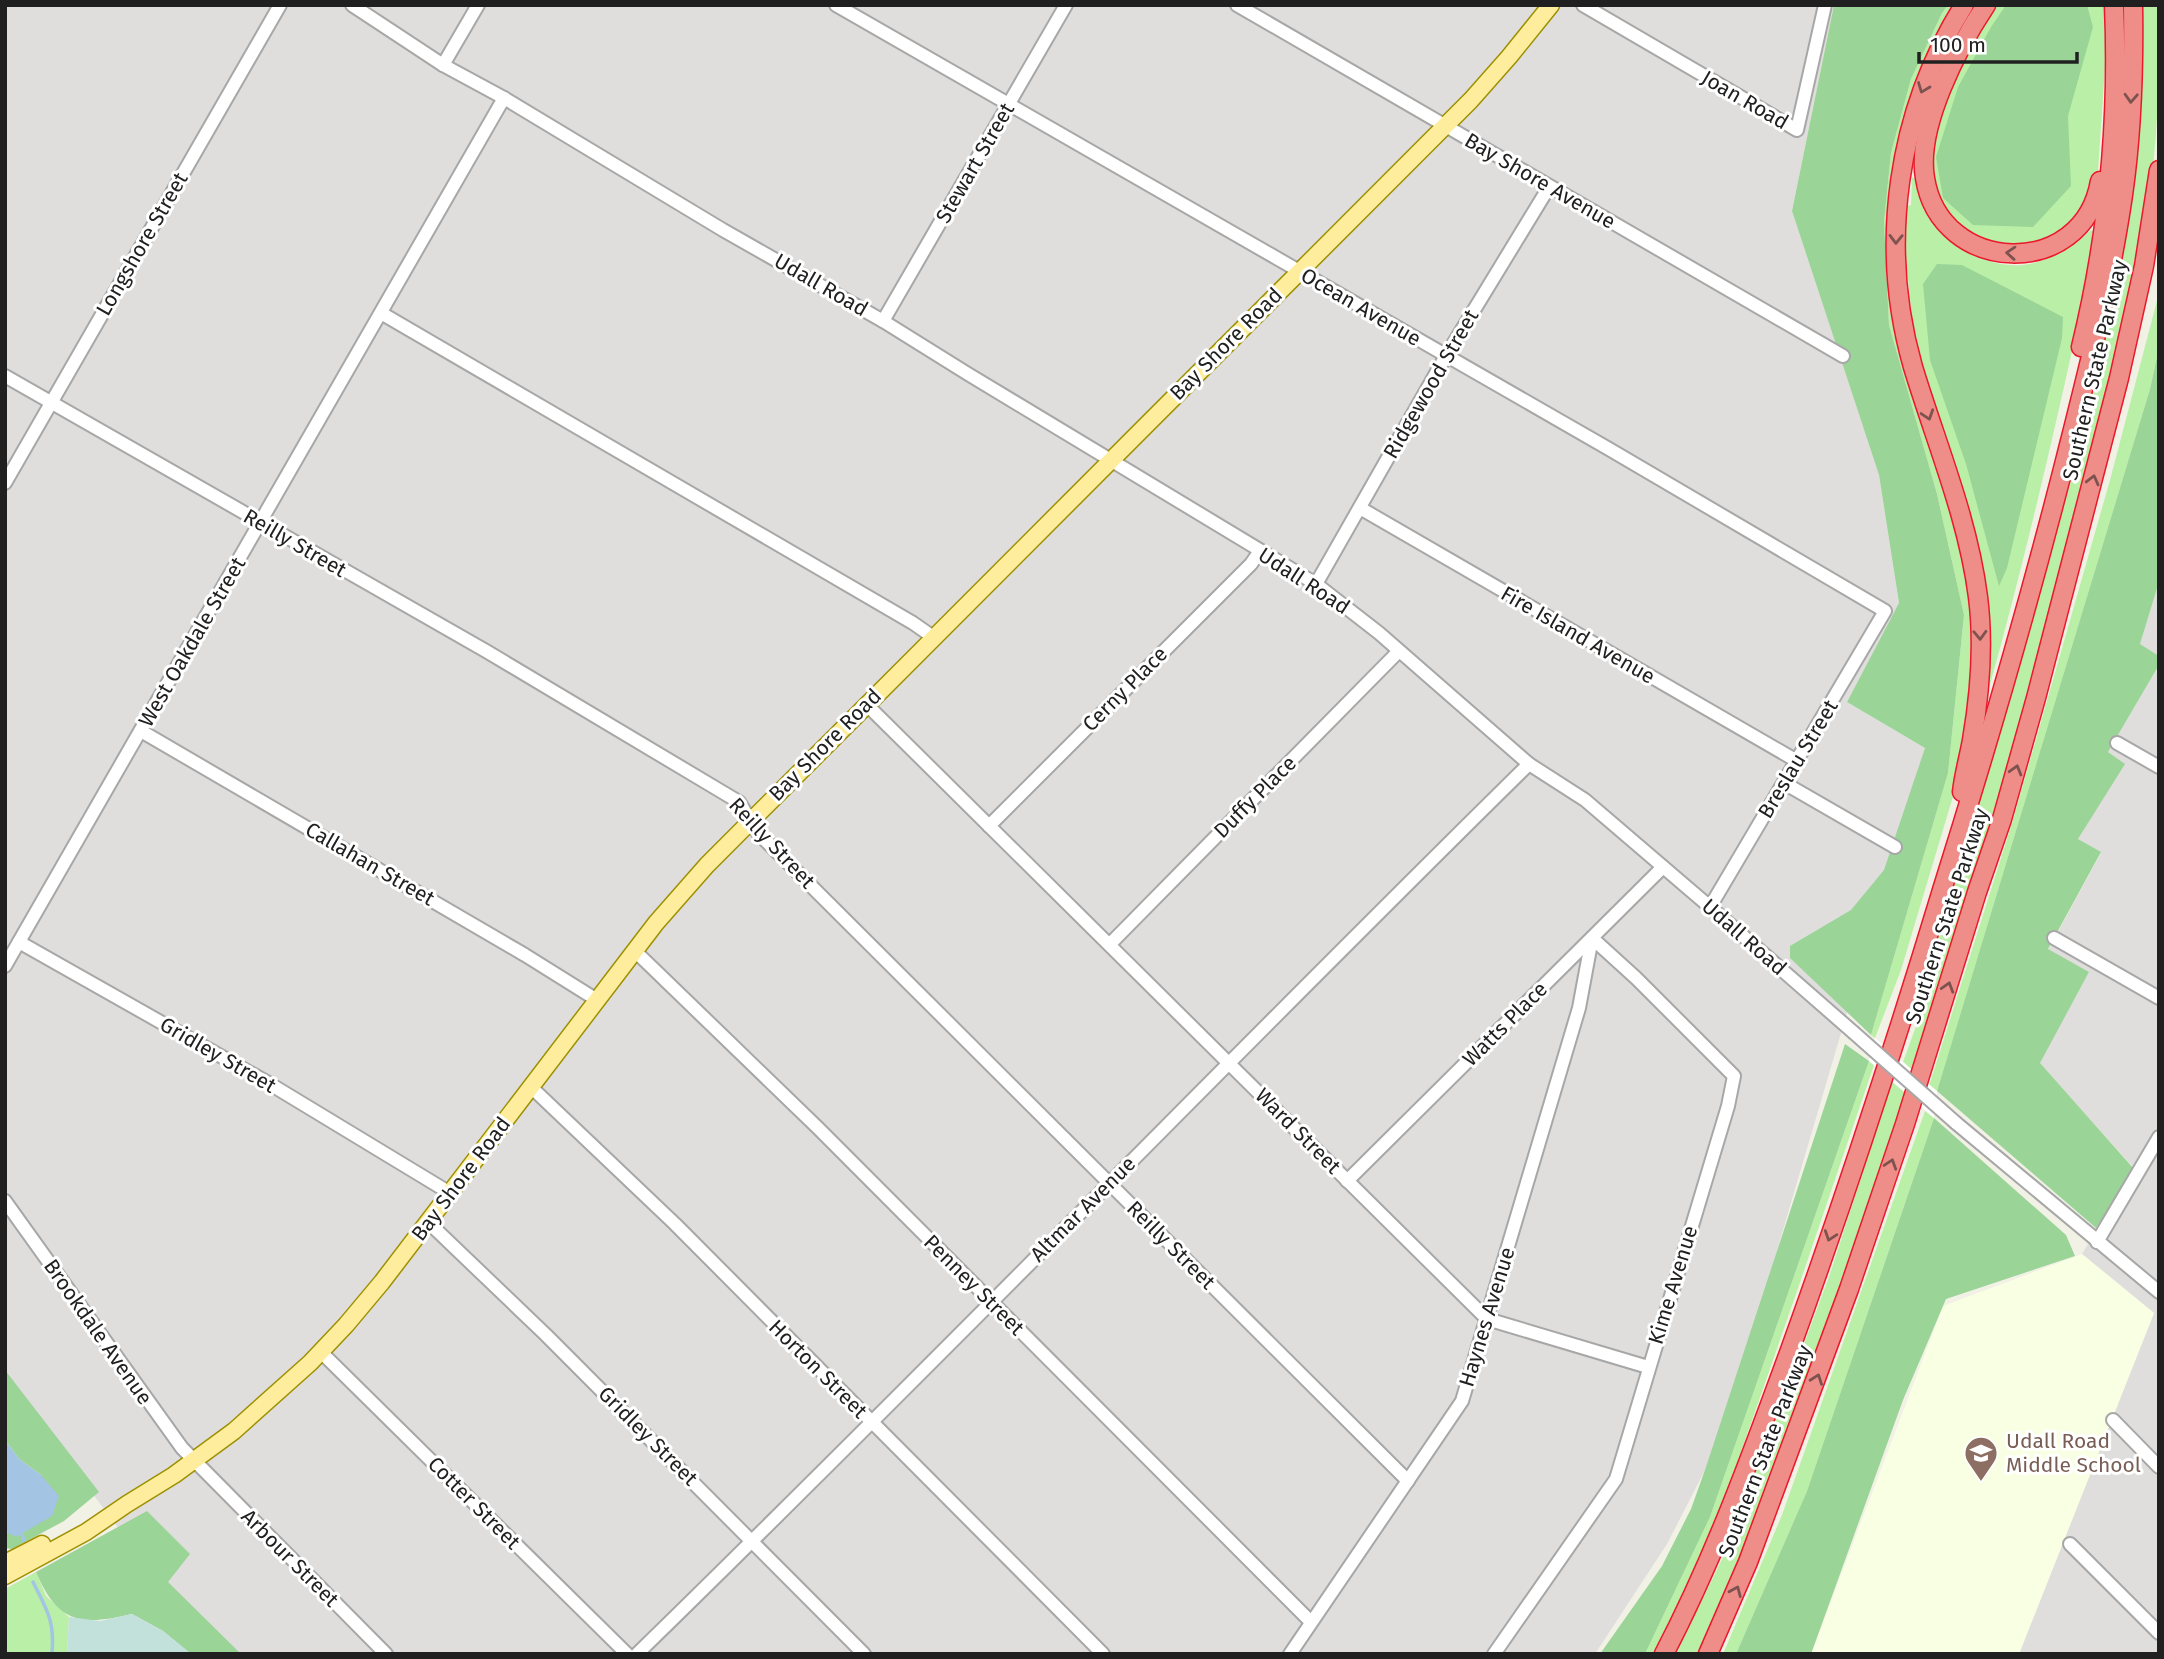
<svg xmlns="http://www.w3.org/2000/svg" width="2164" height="1659" viewBox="0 0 2164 1659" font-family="'Fira Sans',sans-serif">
<rect width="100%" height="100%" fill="#f2f1e6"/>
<g fill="#dfdedd">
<polygon points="5,5 1834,5 1792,211 1879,475 1899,604 1847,702 1925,748 1722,1437 1667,1544 1595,1654 224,1654 182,1613 5,1377"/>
<polygon points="2159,582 2159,656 2140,644"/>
<polygon points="2159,665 2159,1654 2019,1654 2154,1313 2082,1254 2134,1168 2039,1063 2089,972 2048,950 2101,853 2078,839 2124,764 2108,752"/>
</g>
<polygon fill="#f8ffe2" points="2082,1254 2154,1313 2019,1654 1811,1654 1943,1306"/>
<g fill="#baefa8">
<polygon points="1948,5 1959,5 1917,94 1894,294 1975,588 1979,682 1963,763 1901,970 1875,1038 1871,1035 1948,773 1964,615 1937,494 1889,325 1884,222 1891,153 1911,79 1942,13"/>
<polygon points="1996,5 2106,5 2107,37 2097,186 2087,209 2057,240 2018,252 1980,243 1948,217 1931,179 1933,134 1961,60"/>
<path d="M2140,5H2159C2159,64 2159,124 2151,182C2135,295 2104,405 2075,516C2027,703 1972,888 1915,1073L1903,1062L1923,1007L1919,1003L2025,645L2108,328L2131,206L2140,93Z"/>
<path d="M1912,177L1917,180C1923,194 1927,212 1935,225C1940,232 1950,237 1956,242C2003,280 2049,268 2091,230L2096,233L2095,246C2063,394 2030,542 1989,688V625L1984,575L1914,337L1906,260L1905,207L1911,205Z"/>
<polygon points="2159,293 2159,348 2150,389 1937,1091 1929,1086 2013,820 2110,480"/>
<polygon points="1869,1061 1874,1065 1796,1294 1713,1532 1679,1607 1655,1654 1645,1654 1710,1517"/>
<polygon points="1892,1082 1907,1094 1781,1454 1741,1561 1698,1654 1676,1654 1724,1555 1764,1451 1829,1277"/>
<polygon points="1925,1111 1934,1118 1807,1491 1736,1654 1723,1654 1782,1515"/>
<polygon points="36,1572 46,1596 69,1617 67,1654 5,1654 5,1589"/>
</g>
<g fill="#9ad497">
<polygon points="1834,5 1948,5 1942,13 1911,79 1891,153 1884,222 1889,325 1937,494 1964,615 1948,773 1871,1035 1790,958 1790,946 1851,910 1884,870 1925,748 1847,702 1899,603 1879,475 1792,211"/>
<polygon points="2006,5 2087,5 2093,27 2068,116 2071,186 2033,227 1973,225 1943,198 1936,157 1958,87 1991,27"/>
<polygon points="1937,264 1962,265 2063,317 2062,338 2007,568 1999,586 1966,464 1930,360 1923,284"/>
<polygon points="2159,348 2159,582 2140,644 2159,656 2159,665 2108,752 2125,764 2078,839 2101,852 2048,949 2089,972 2040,1063 2134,1169 2096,1228 1937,1091 2150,389"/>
<polygon points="1845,1044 1869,1061 1710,1517 1645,1654 1600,1654 1662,1566 1691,1509 1706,1467"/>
<polygon points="1934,1118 2066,1235 2075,1256 1946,1299 1903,1400 1811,1654 1736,1654 1807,1491"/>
<polygon points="5,1370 99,1492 64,1521 12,1549 5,1548 5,1526 8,1533 41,1475 19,1459 5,1440"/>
<path d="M147,1511L190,1554L168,1582L241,1654H191L163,1631L132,1614C81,1626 58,1624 36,1572Z"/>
</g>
<polygon fill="#c2e1da" points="132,1614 163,1631 191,1654 67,1654 69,1617 100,1621"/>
<polygon fill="#a3c4e3" points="5,1440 19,1459 41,1475 59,1496 52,1516 16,1537 8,1533 5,1526"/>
<polygon fill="#fff" points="1875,1038 1937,1091 1934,1118 1869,1061"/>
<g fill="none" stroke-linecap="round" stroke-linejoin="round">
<g stroke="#a3c4e3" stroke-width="3.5">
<polyline points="21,1531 24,1541"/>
<path d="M33,1582C47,1610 55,1621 52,1654"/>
</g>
<defs>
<g id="minor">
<polyline points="352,5 443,65 504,98 723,230 883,321 968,374 1316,584 1379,633 1529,764 1585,800 1710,907 1853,1032"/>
<polyline points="836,5 1609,449 1885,611 1710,907"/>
<polyline points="1237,5 1843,356"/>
<polyline points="1583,5 1797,130 1825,5"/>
<polyline points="443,65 478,5"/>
<polyline points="381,313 913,623 933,637"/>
<polyline points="883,321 1066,5"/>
<polyline points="5,376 486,651 739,802 758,833 1408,1481"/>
<polyline points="5,483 280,5"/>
<polyline points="1360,508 1797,761"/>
<polyline points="1316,584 1446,356 1549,187"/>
<polyline points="866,704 1487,1319 1648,1367"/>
<polyline points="141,731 525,955 597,1000"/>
<polyline points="2117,743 2159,767"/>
<polyline points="1784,783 1895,847"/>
<polyline points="989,826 1251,564 1260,551"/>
<polyline points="2054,938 2159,998"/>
<polyline points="19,942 270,1084 450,1193"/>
<polyline points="1110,944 1399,651"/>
<polyline points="635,951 818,1128 1311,1622"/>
<polyline points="5,966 504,98"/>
<polyline points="531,1087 675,1224 1103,1654"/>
<polyline points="1956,1123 2159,1292"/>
<polyline points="1347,1181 1663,867"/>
<polyline points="5,1201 182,1448 386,1654"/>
<polyline points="428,1222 546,1335 864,1654"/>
<polyline points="2097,1242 2159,1137"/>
<polyline points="321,1352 627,1654"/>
<polyline points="2113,1420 2159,1467"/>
<polyline points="2070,1544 2159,1633"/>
<path d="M637,1654C938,1361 1230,1058 1529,764"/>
<polyline points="1290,1654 1462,1401 1579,1008 1592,938"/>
<polyline points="1494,1654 1616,1479 1728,1106 1734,1076 1636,978 1592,938"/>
</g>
<g id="major">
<polyline points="5,1563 42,1544"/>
<polyline points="5,1576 86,1532 127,1504 174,1475 234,1431 310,1363 346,1325 382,1282 656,923 707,865 1471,100 1509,57 1551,5"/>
</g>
<g id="highway">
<path d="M1986,5C1958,47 1916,127 1925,178C1940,275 2083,281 2100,181"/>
<path d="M2081,347C2108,236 2119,120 2114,5"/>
<path d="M1962,792C1964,774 1969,757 1972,740C1980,693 1984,644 1978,597C1968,518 1936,443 1913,367C1878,245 1897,112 1964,5"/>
<path d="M1664,1654C1715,1556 1752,1454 1790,1350C1845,1198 1895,1045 1942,890C1987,747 2029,603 2066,457C2088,370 2110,284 2123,195C2132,133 2134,68 2133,5"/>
<polyline points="1708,1654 1748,1562 1849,1289 1905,1124 1977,892 2002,819 2036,698 2119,378 2144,266 2159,170"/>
</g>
</defs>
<use href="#minor" stroke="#a7a7a7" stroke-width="16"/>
<use href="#major" stroke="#9d9000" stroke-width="19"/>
<use href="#highway" stroke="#eb182c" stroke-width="21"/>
<use href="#minor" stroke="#fff" stroke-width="12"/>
<use href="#major" stroke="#ffed9e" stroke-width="16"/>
<use href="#highway" stroke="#ef8e88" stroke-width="18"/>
<defs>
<polyline id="minor-bridge" points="1853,1032 1956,1123"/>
</defs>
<use href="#minor-bridge" stroke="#a7a7a7" stroke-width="16" stroke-linecap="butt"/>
<use href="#minor-bridge" stroke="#fff" stroke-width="12"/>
</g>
<defs><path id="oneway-chevron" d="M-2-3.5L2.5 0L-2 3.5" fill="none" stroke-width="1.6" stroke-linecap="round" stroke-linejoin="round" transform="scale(1.75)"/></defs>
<g stroke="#7d524f">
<use href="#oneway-chevron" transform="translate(1923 88) rotate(111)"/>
<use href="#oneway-chevron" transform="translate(2131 98) rotate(93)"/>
<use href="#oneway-chevron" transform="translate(1896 239) rotate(91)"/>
<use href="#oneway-chevron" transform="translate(2011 253) rotate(-176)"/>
<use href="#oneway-chevron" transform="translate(1928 415) rotate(72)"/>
<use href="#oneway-chevron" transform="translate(2093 480) rotate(-76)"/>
<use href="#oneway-chevron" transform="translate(1980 635) rotate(88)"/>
<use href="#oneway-chevron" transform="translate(2016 770) rotate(-74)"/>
<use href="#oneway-chevron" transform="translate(1948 987) rotate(-73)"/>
<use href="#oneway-chevron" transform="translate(1891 1164) rotate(-72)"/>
<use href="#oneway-chevron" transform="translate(1830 1236) rotate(109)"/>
<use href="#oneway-chevron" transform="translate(1817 1379) rotate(-70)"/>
<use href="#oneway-chevron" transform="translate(1736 1591) rotate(-67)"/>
</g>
<defs>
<symbol id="school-pin" viewBox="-11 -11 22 30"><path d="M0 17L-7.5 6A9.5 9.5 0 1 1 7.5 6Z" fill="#8d6e63" stroke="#fff"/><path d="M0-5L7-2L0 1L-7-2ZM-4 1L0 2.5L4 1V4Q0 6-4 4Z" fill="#fff"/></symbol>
</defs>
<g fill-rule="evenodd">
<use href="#school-pin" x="1962" y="1434" width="38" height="52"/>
</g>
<g text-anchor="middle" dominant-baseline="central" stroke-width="6" stroke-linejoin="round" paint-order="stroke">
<g font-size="21" fill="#202020" stroke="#fff">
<text transform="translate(1745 100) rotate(30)">Joan Road</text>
<text transform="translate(975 163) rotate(-60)">Stewart Street</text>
<text transform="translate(1540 181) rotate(30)">Bay Shore Avenue</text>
<text transform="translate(142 244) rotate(-60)">Longshore Street</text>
<text transform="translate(821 285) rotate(30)">Udall Road</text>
<text transform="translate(1361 307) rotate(30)">Ocean Avenue</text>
<text transform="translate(1226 344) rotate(-45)">Bay Shore Road</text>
<text transform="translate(2095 370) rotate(-77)">Southern State Parkway</text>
<text transform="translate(1431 384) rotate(-60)">Ridgewood Street</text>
<text transform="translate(295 543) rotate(30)">Reilly Street</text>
<text transform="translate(1304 581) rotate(33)">Udall Road</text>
<text transform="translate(1578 635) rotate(30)">Fire Island Avenue</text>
<text transform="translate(192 642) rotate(-60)">West Oakdale Street</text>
<text transform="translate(1125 689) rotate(-45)">Cerny Place</text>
<text transform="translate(825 745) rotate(-45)">Bay Shore Road</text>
<text transform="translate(1798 759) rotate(-59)">Breslau Street</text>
<text transform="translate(1255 797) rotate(-45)">Duffy Place</text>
<text transform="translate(772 843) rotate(47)">Reilly Street</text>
<text transform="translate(370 864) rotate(30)">Callahan Street</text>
<text transform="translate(1947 916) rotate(-72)">Southern State Parkway</text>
<text transform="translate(1744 937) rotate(41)">Udall Road</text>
<text transform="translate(1505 1024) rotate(-45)">Watts Place</text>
<text transform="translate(218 1055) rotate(30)">Gridley Street</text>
<text transform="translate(1298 1131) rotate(45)">Ward Street</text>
<text transform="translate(461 1179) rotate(-53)">Bay Shore Road</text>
<text transform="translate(1083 1209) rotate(-45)">Altmar Avenue</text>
<text transform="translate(1171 1245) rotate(45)">Reilly Street</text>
<text transform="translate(974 1285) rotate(45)">Penney Street</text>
<text transform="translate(1673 1285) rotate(-73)">Kime Avenue</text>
<text transform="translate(1487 1317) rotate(-73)">Haynes Avenue</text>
<text transform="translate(98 1332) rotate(55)">Brookdale Avenue</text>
<text transform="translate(818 1369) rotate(45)">Horton Street</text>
<text transform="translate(648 1436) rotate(45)">Gridley Street</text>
<text transform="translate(1765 1451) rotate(-69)">Southern State Parkway</text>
<text transform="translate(474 1503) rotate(45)">Cotter Street</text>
<text transform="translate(290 1558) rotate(45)">Arbour Street</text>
</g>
<g font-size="21" fill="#785e54" stroke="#fff" text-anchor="start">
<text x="2006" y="1441">Udall Road<tspan x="2006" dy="24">Middle School</tspan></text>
</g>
</g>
<rect width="2164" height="1659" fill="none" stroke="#202020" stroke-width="14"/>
<path d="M1919 52v10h158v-10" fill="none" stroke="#202020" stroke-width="3.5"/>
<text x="1930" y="52" font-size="21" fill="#202020" stroke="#ffffff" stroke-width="5" paint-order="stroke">100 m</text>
</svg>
